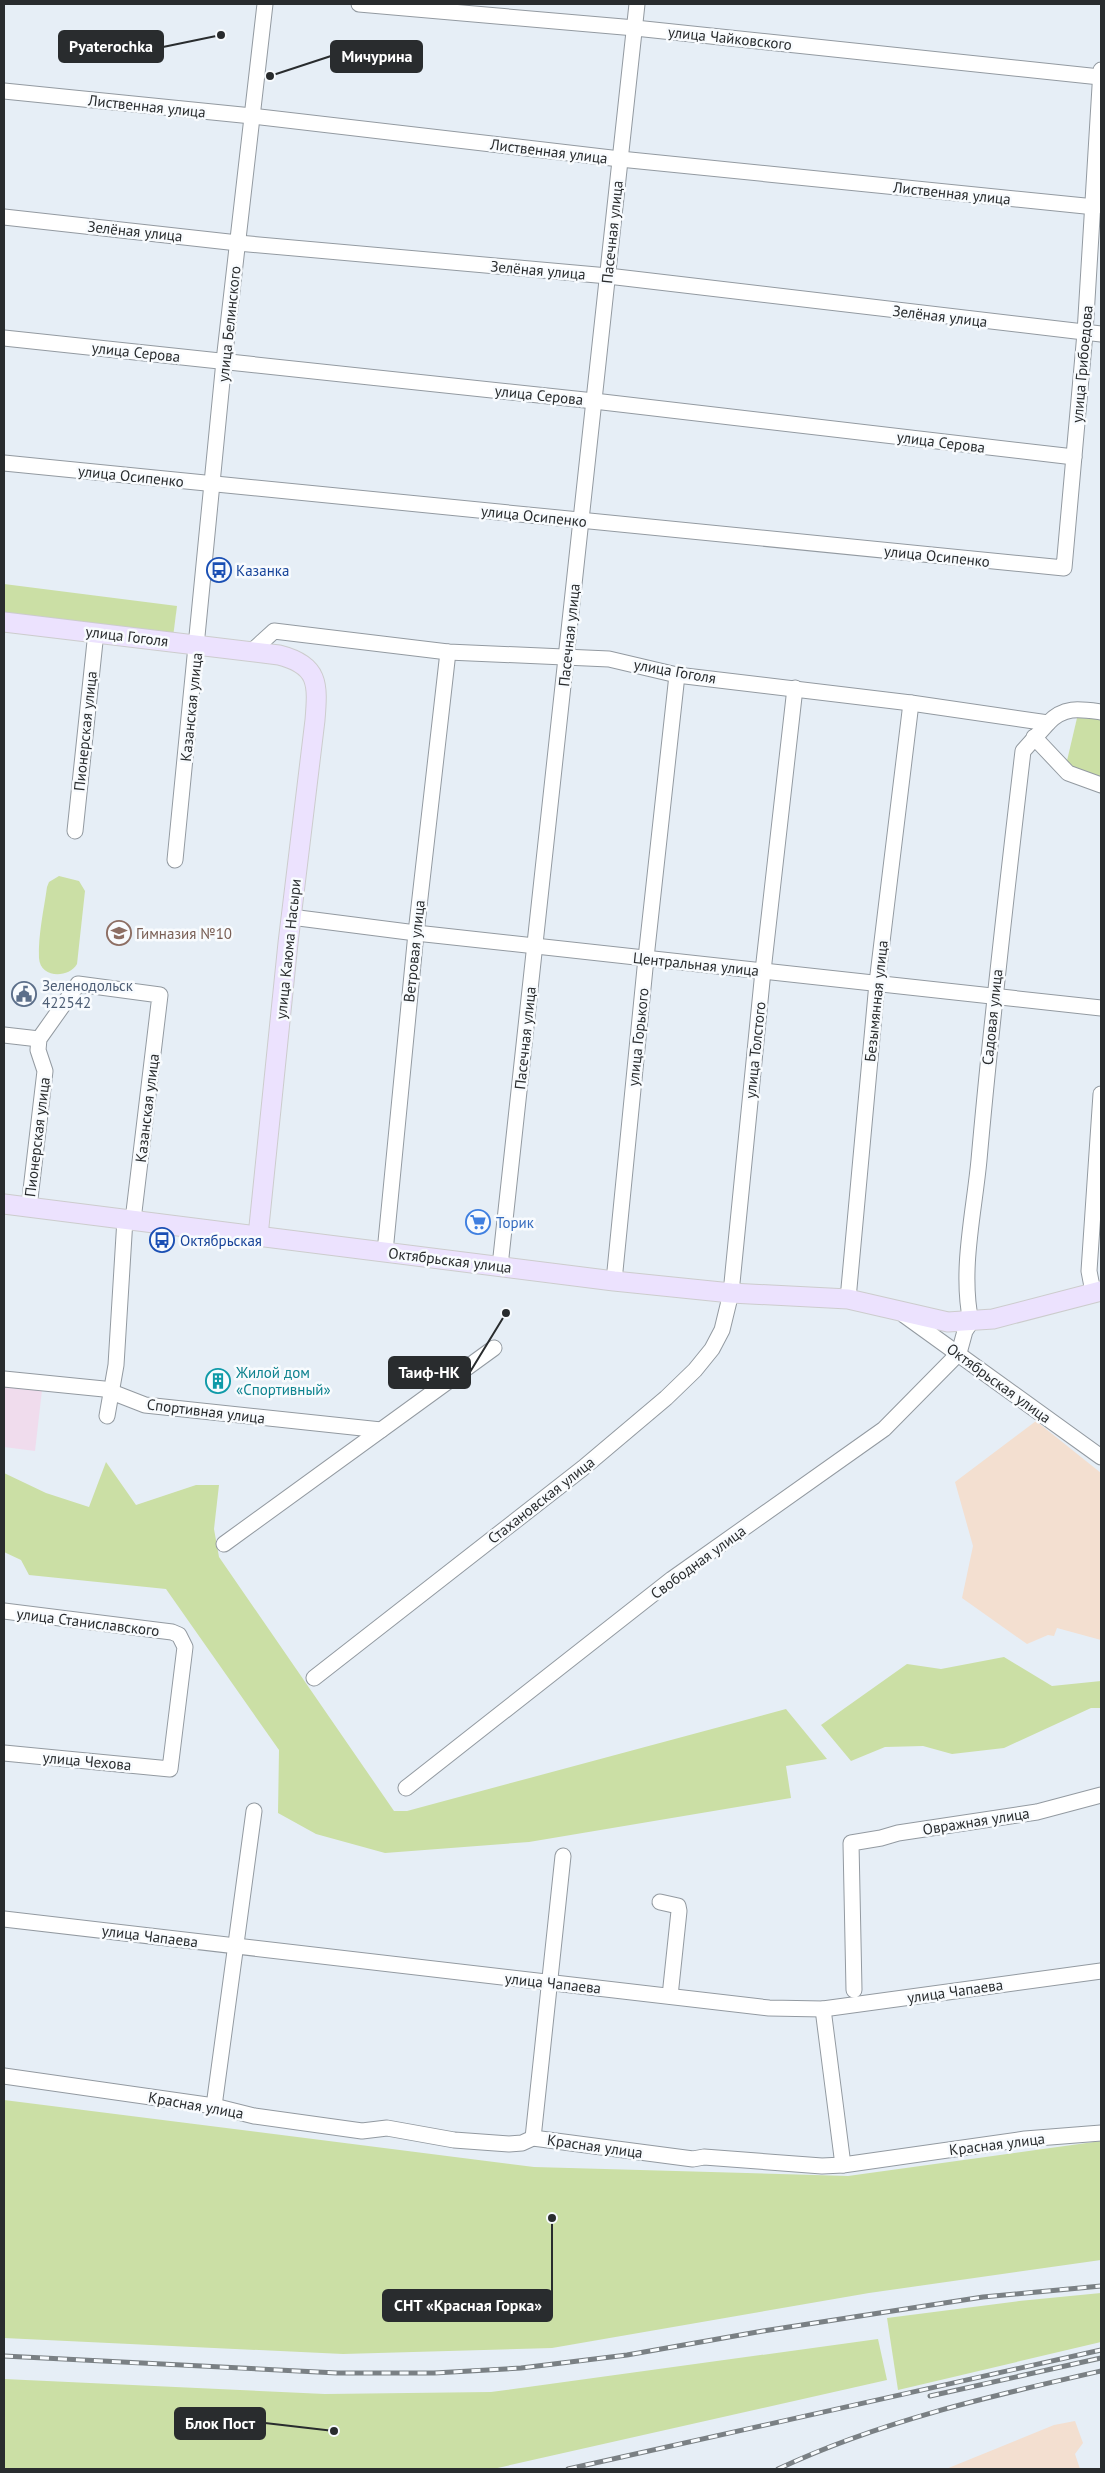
<svg xmlns="http://www.w3.org/2000/svg" width="1105" height="2473" viewBox="0 0 1105 2473" font-family="'PT Sans',sans-serif">
<rect width="100%" height="100%" fill="#e6eef6"/>
<polygon fill="#f0dced" points="4,1386 42,1390 35,1451 4,1447"/>
<g fill="#f3dfd0">
<polygon points="1036,1421 1101,1473 1101,1640 1057,1628 1054,1636 1048,1635 1027,1644 962,1598 973,1546 955,1482"/>
<polygon points="1075,2421 1083,2443 1075,2454 1080,2469 946,2469 1054,2425"/>
</g>
<g fill="#cbdfa5">
<polygon points="4,584 177,606 173,637 4,616"/>
<polygon points="1077,718 1101,719 1101,780 1066,765"/>
<path d="M59,876L79,881L85,891L77,964C68,979 40,978 39,958C38,935 44,909 47,887L49,882Z"/>
<polygon points="106,1462 136,1505 196,1485 219,1485 214,1529 219,1557 394,1811 407,1811 786,1709 827,1759 786,1766 791,1798 529,1842 385,1853 316,1834 278,1813 279,1750 166,1589 29,1575 21,1560 4,1552 4,1473 46,1493 89,1507"/>
<polygon points="1004,1657 1052,1686 1101,1681 1101,1708 1091,1708 1004,1748 952,1754 923,1746 885,1747 851,1761 821,1725 907,1664 941,1669"/>
<polygon points="4,2100 534,2167 848,2176 1101,2141 1101,2260 869,2293 552,2348 343,2354 4,2338"/>
<polygon points="1101,2293 1101,2342 898,2390 887,2318 1019,2301"/>
<polygon points="878,2339 887,2380 493,2469 4,2468 4,2379 325,2394 491,2392"/>
</g>
<g fill="none" stroke-linecap="round" stroke-linejoin="round">
<defs>
<g id="minor">
<polyline points="359,4 635,28 1100,77"/>
<polyline points="4,91 252,116 620,159 1095,207"/>
<polyline points="4,217 238,243 608,276 1101,334"/>
<polyline points="4,338 594,401 1074,457"/>
<polyline points="4,463 1064,568 1085,333 1101,70"/>
<path d="M251,652L274,631L448,652L609,659L677,675L911,703L1048,723C1064,706 1080,709 1101,712"/>
<polyline points="1034,737 1068,773 1101,785"/>
<polyline points="75,831 96,632"/>
<polyline points="175,860 224,361 265,4"/>
<polyline points="291,917 416,933 1101,1008"/>
<polyline points="4,1035 39,1039"/>
<polyline points="29,1207 45,1071 38,1050 39,1039 78,984 160,995 133,1220"/>
<polyline points="385,1252 416,933 448,652"/>
<polyline points="500,1266 637,4"/>
<polyline points="614,1281 646,958 677,675"/>
<polyline points="1093,1292 1089,1271 1101,1094"/>
<polyline points="848,1299 877,983 911,703"/>
<polyline points="904,1315 1101,1457"/>
<polyline points="4,1379 104,1389 145,1405 381,1430"/>
<polyline points="107,1416 116,1365 125,1219"/>
<polyline points="224,1544 494,1348"/>
<polyline points="4,1611 172,1632 179,1635 185,1647 170,1769 4,1753"/>
<polyline points="314,1678 583,1468 666,1398 695,1370 712,1349 722,1330 731,1293 763,971 795,688"/>
<path d="M406,1788L672,1579L884,1429L959,1353L965,1331L971,1322C960,1270 974,1213 979,1160C991,1024 1007,887 1023,751L1048,723"/>
<polyline points="660,1902 678,1906 679,1911 670,1996"/>
<polyline points="4,1919 769,2008 823,2009 1101,1971"/>
<polyline points="854,1990 851,1843 881,1838 898,1833 1037,1812 1101,1795"/>
<polyline points="823,2009 843,2165"/>
<polyline points="4,2076 214,2106 254,2116 362,2131 387,2128 454,2140 509,2144 522,2143 533,2138 693,2159 704,2157 822,2166 843,2165 1025,2139 1101,2133"/>
<polyline points="214,2106 254,1811"/>
<polyline points="533,2138 563,1856"/>
</g>
<g id="major">
<path d="M4,622L279,655C319,665 318,684 315,720L288,943L258,1236"/>
<polyline points="4,1204 614,1281 731,1293 848,1299 948,1322 993,1319 1101,1291"/>
</g>
</defs>
<use href="#minor" stroke="#939aa1" stroke-width="17"/>
<use href="#major" stroke="#cccccd" stroke-width="21"/>
<use href="#minor" stroke="#fff" stroke-width="15"/>
<use href="#major" stroke="#ece2fe" stroke-width="19"/>
<defs>
<g id="rail">
<polyline points="4,2356 337,2373 434,2373 521,2368 627,2355 763,2331 983,2297 1101,2286"/>
<polyline points="930,2396 1101,2358"/>
<polyline points="568,2469 1101,2350"/>
<path d="M778,2469C880,2421 991,2396 1101,2371"/>
</g>
</defs>
<use href="#rail" stroke="#7a8084" stroke-width="5"/>
<use href="#rail" stroke="#f8fbfe" stroke-width="3" stroke-dasharray="9" stroke-linecap="butt"/>
</g>
<defs>
<symbol id="bus-ring" viewBox="-11 -11 22 22"><circle r="9.5" fill="#f8fbfe" stroke="#1a4fb4" stroke-width="1.5"/><path d="M-5-6H5V4H4V6H2V4H-2V6H-4V4H-5ZM-3.5-4V0h7V-4ZM-3.5 1.2v1.5H-2V1.2ZM2 1.2v1.5H3.5V1.2Z" fill="#1a4fb4"/></symbol>
<symbol id="school-ring" viewBox="-11 -11 22 22"><circle r="9.5" fill="#f8fbfe" stroke="#8d6e63" stroke-width="1.5"/><path d="M0-5L7-2L0 1L-7-2ZM-4 1L0 2.5L4 1V4Q0 6-4 4Z" fill="#8d6e63"/></symbol>
<symbol id="civic-ring" viewBox="-11 -11 22 22"><circle r="9.5" fill="#f8fbfe" stroke="#5c6f8a" stroke-width="1.5"/><path d="M-.6-6.5H3V-4.5H.6V-3L4-1V1h2V6H-6V1h2V-1L-.6-3ZM-1.2 2.5V6h2.4V2.5Z" fill="#5c6f8a"/></symbol>
<symbol id="supermarket-ring" viewBox="-11 -11 22 22"><circle r="9.5" fill="#f8fbfe" stroke="#3f7fe0" stroke-width="1.5"/><path d="M-6-5.5h2.5l.6 2H6L4.5 2H-2.5L-4.4-4H-6ZM-1.5 3.2a1.3 1.3 0 1 0 .1 0ZM3 3.2a1.3 1.3 0 1 0 .1 0Z" fill="#3f7fe0"/></symbol>
<symbol id="building-ring" viewBox="-11 -11 22 22"><circle r="9.5" fill="#f8fbfe" stroke="#0f9aa8" stroke-width="1.5"/><path d="M-4-6H4V6H1V3H-1V6H-4ZM-2.5-4.3h1.7v1.8h-1.7ZM.8-4.3h1.7v1.8H.8ZM-2.5-1h1.7V.8h-1.7ZM.8-1h1.7V.8H.8Z" fill="#0f9aa8"/></symbol>
</defs>
<g fill-rule="evenodd">
<use href="#bus-ring" x="205" y="556" width="28" height="28"/>
<use href="#school-ring" x="105" y="919" width="28" height="28"/>
<use href="#civic-ring" x="10" y="980" width="28" height="28"/>
<use href="#supermarket-ring" x="464" y="1208" width="28" height="28"/>
<use href="#bus-ring" x="148" y="1226" width="28" height="28"/>
<use href="#building-ring" x="204" y="1367" width="28" height="28"/>
</g>
<g text-anchor="middle" dominant-baseline="central" stroke-width="5" stroke-linejoin="round" paint-order="stroke">
<g font-size="15" fill="#292c2e" stroke="#f8fbfe">
<text transform="translate(730 38) rotate(6)">улица Чайковского</text>
<text transform="translate(147 106) rotate(6)">Лиственная улица</text>
<text transform="translate(549 151) rotate(7)">Лиственная улица</text>
<text transform="translate(952 193) rotate(6)">Лиственная улица</text>
<text transform="translate(135 231) rotate(6)">Зелёная улица</text>
<text transform="translate(612 232) rotate(-84)">Пасечная улица</text>
<text transform="translate(538 270) rotate(5)">Зелёная улица</text>
<text transform="translate(940 316) rotate(7)">Зелёная улица</text>
<text transform="translate(229 324) rotate(-84)">улица Белинского</text>
<text transform="translate(136 352) rotate(6)">улица Серова</text>
<text transform="translate(1082 364) rotate(-85)">улица Грибоедова</text>
<text transform="translate(539 395) rotate(6)">улица Серова</text>
<text transform="translate(941 442) rotate(7)">улица Серова</text>
<text transform="translate(131 476) rotate(6)">улица Осипенко</text>
<text transform="translate(534 516) rotate(6)">улица Осипенко</text>
<text transform="translate(937 556) rotate(6)">улица Осипенко</text>
<text transform="translate(569 635) rotate(-84)">Пасечная улица</text>
<text transform="translate(127 636) rotate(7)">улица Гоголя</text>
<text transform="translate(675 671) rotate(10)">улица Гоголя</text>
<text transform="translate(191 707) rotate(-84)">Казанская улица</text>
<text transform="translate(85 731) rotate(-84)">Пионерская улица</text>
<text transform="translate(288 949) rotate(-84)">улица Каюма Насыри</text>
<text transform="translate(414 951) rotate(-84)">Ветровая улица</text>
<text transform="translate(696 964) rotate(6)">Центральная улица</text>
<text transform="translate(876 1001) rotate(-84)">Безымянная улица</text>
<text transform="translate(992 1017) rotate(-84)">Садовая улица</text>
<text transform="translate(638 1037) rotate(-84)">улица Горького</text>
<text transform="translate(525 1038) rotate(-84)">Пасечная улица</text>
<text transform="translate(755 1050) rotate(-84)">улица Толстого</text>
<text transform="translate(147 1108) rotate(-83)">Казанская улица</text>
<text transform="translate(37 1137) rotate(-83)">Пионерская улица</text>
<text transform="translate(450 1260) rotate(7)">Октябрьская улица</text>
<text transform="translate(999 1383) rotate(36)">Октябрьская улица</text>
<text transform="translate(206 1411) rotate(7)">Спортивная улица</text>
<text transform="translate(541 1500) rotate(-38)">Стахановская улица</text>
<text transform="translate(698 1562) rotate(-36)">Свободная улица</text>
<text transform="translate(88 1622) rotate(7)">улица Станиславского</text>
<text transform="translate(87 1761) rotate(5)">улица Чехова</text>
<text transform="translate(976 1821) rotate(-9)">Овражная улица</text>
<text transform="translate(150 1936) rotate(7)">улица Чапаева</text>
<text transform="translate(553 1983) rotate(6)">улица Чапаева</text>
<text transform="translate(955 1991) rotate(-8)">улица Чапаева</text>
<text transform="translate(196 2105) rotate(10)">Красная улица</text>
<text transform="translate(997 2144) rotate(-7)">Красная улица</text>
<text transform="translate(595 2146) rotate(8)">Красная улица</text>
</g>
<g font-size="15" fill="#164399" stroke="#f8fbfe" text-anchor="start">
<text x="236" y="570">Казанка</text>
<text x="180" y="1240">Октябрьская</text>
</g>
<g font-size="15" fill="#785e54" stroke="#f8fbfe" text-anchor="start">
<text x="136" y="933">Гимназия №10</text>
</g>
<g font-size="15" fill="#4e5e75" stroke="#f8fbfe" text-anchor="start">
<text x="42" y="985">Зеленодольск<tspan x="42" dy="17">422542</tspan></text>
</g>
<g font-size="15" fill="#366cbe" stroke="#f8fbfe" text-anchor="start">
<text x="496" y="1222">Торик</text>
</g>
<g font-size="15" fill="#0d838f" stroke="#f8fbfe" text-anchor="start">
<text x="236" y="1372">Жилой дом<tspan x="236" dy="17">«Спортивный»</tspan></text>
</g>
</g>
<path fill="none" stroke="#292c2e" stroke-width="2" d="M221 35L163 47M270 76L331 56M506 1313L470 1372M552 2218L552 2306M334 2431L265 2423"/>
<g fill="#292c2e" stroke="#f8fbfe" stroke-width="2">
<circle cx="221" cy="35" r="5"/>
<circle cx="270" cy="76" r="5"/>
<circle cx="506" cy="1313" r="5"/>
<circle cx="552" cy="2218" r="5"/>
<circle cx="334" cy="2431" r="5"/>
</g>
<g fill="#292c2e" stroke="#292c2e" stroke-width="2">
<rect x="59" y="31" width="104" height="31" rx="5"/>
<rect x="331" y="41" width="91" height="31" rx="5"/>
<rect x="389" y="1357" width="81" height="31" rx="5"/>
<rect x="383" y="2290" width="169" height="31" rx="5"/>
<rect x="175" y="2408" width="90" height="31" rx="5"/>
</g>
<g font-size="16" text-anchor="middle" font-weight="bold" fill="#fff">
<text x="111" y="52">Pyaterochka</text>
<text x="377" y="62">Мичурина</text>
<text x="429" y="1378">Таиф-НК</text>
<text x="468" y="2311">СНТ «Красная Горка»</text>
<text x="220" y="2429">Блок Пост</text>
</g>
<rect width="1105" height="2473" fill="none" stroke="#292c2e" stroke-width="10"/>
</svg>
